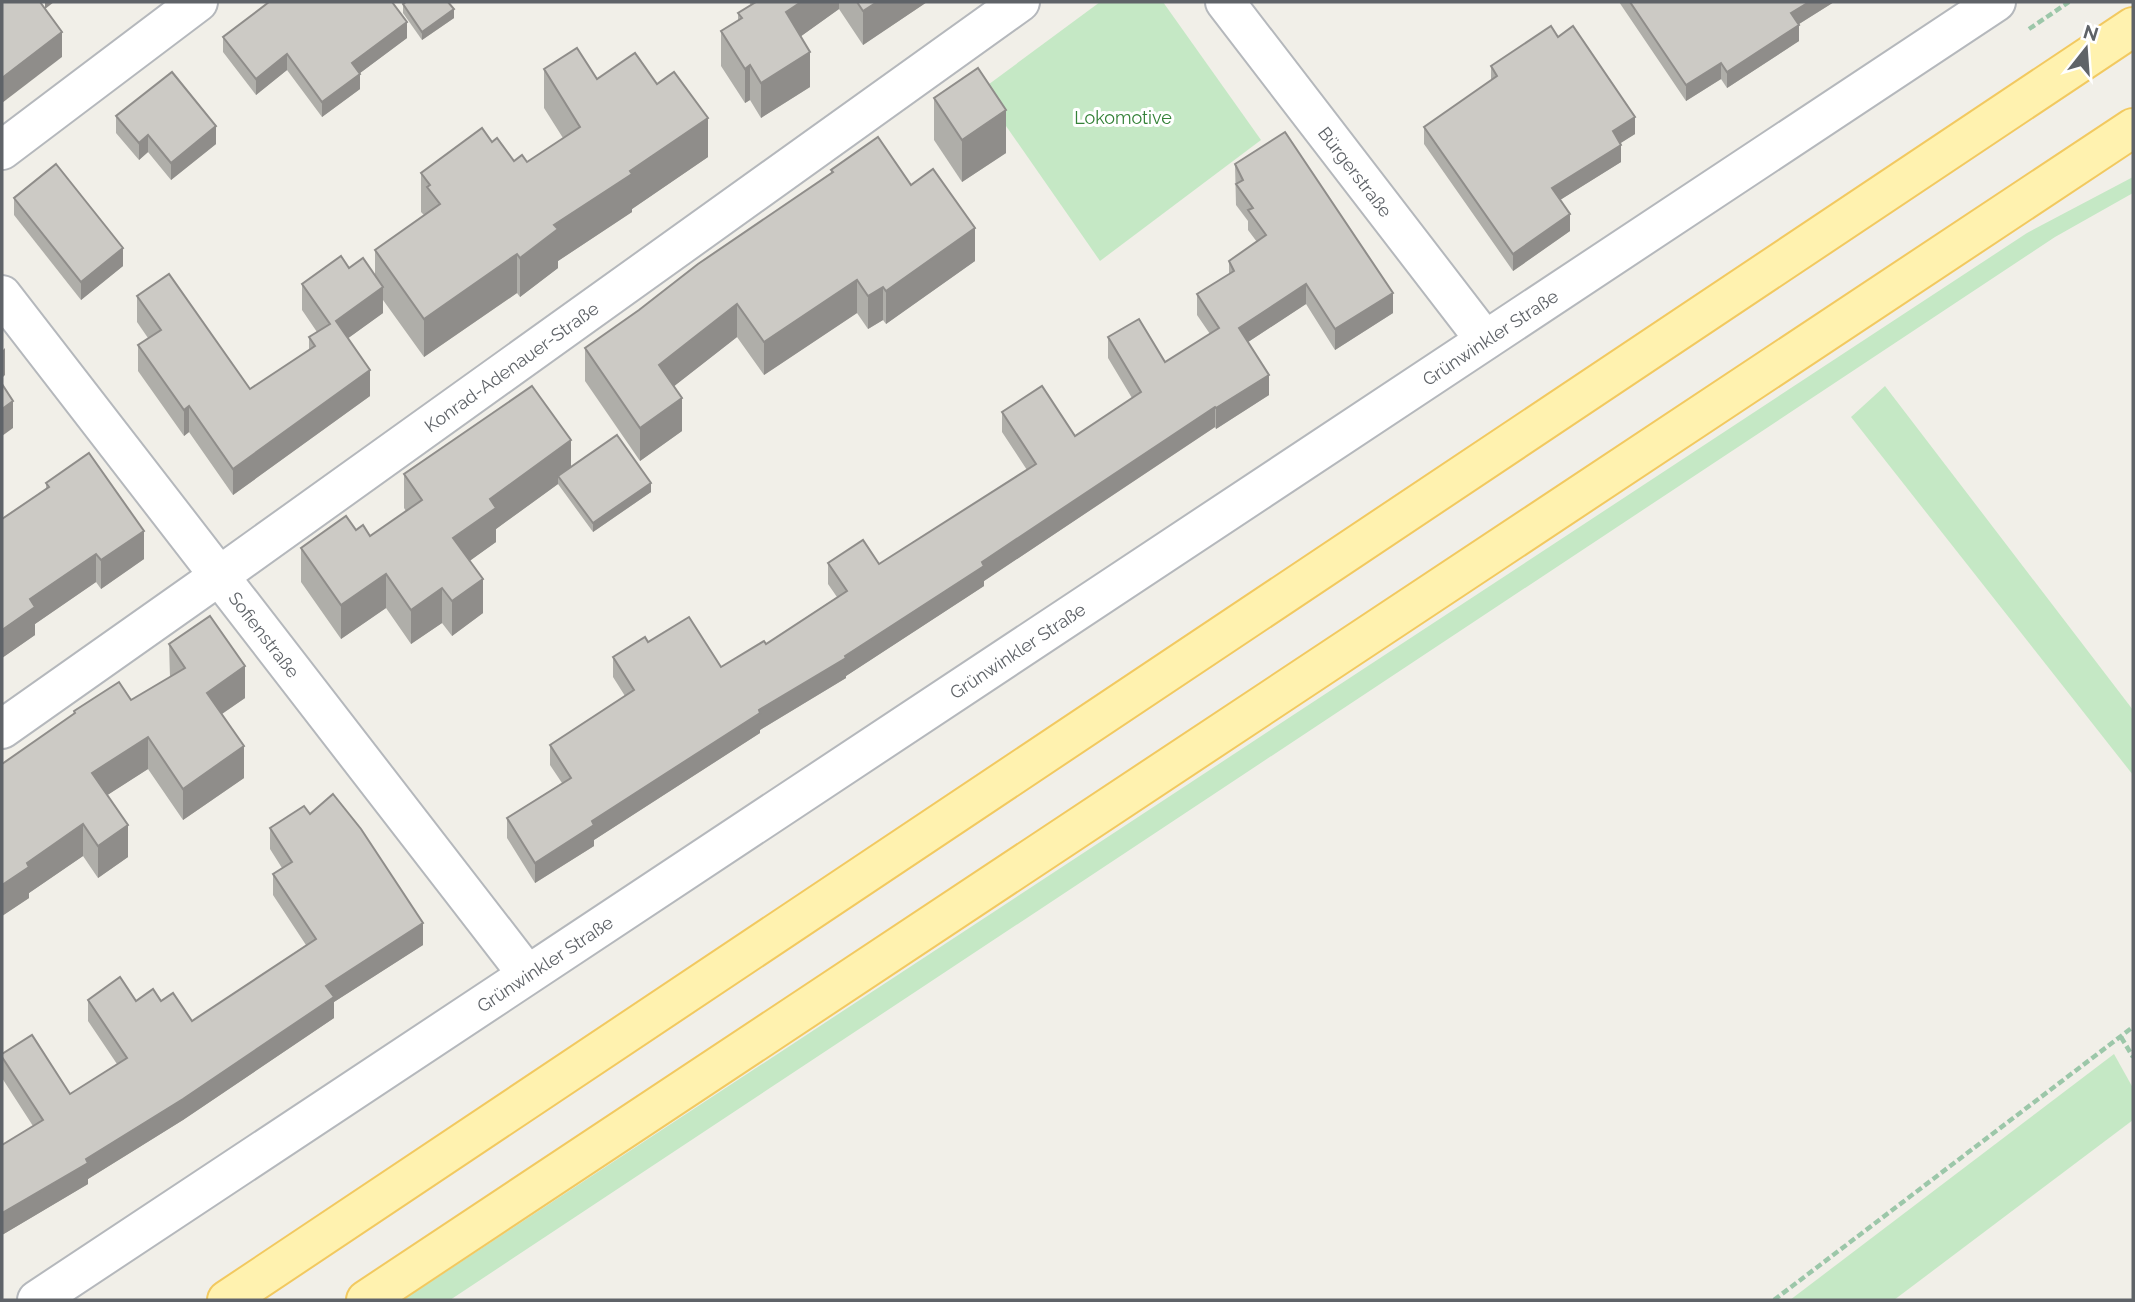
<svg xmlns="http://www.w3.org/2000/svg" width="2135" height="1302" viewBox="0 0 2135 1302" font-family="Raleway,sans-serif">
<rect width="100%" height="100%" fill="#f1efe8"/>
<g fill="#c5e8c5">
<polygon points="1100,2 1163,2 1261,140 1100,261 981,90"/>
<polygon points="2133,177 2133,193 2055,237 450,1300 403,1300 2027,233"/>
<polygon points="1885,386 2133,710 2133,775 1851,417"/>
<polygon points="2114,1054 2133,1088 2133,1120 1894,1300 1790,1300"/>
</g>
<g fill="none" stroke-linecap="round" stroke-linejoin="round">
<defs>
<g id="minor">
<path id="s1" d="M1225,2L1485,340"/>
<polyline points="2,150 198,2"/>
<path id="s2" d="M2,295L527,974"/>
<path id="s3" d="M2,729L219,576L1020,2"/>
<path id="s4" d="M37,1300L1996,2"/>
</g>
<g id="primary">
<polyline points="227,1300 2133,27"/>
<polyline points="366,1300 2133,128"/>
</g>
</defs>
<use href="#minor" stroke="#b5b8bc" stroke-width="42"/>
<use href="#primary" stroke="#f2c960" stroke-width="42"/>
<g stroke="#9cc7a9" stroke-width="4.5" stroke-dasharray="7 3.5" stroke-linecap="butt">
<polyline points="2029,29 2069,2"/>
<polyline points="2121,1037 2133,1057"/>
<polyline points="1774,1300 2133,1027"/>
</g>
<use href="#minor" stroke="#fff" stroke-width="38"/>
<use href="#primary" stroke="#fff2af" stroke-width="38"/>
</g>
<g fill="#afaea9">
<polygon points="749,2 927,2 863,45 839,9 801,36 810,87 761,118 750,100 745,103 721,66 721,31 738,21 738,13 751,5"/>
<polygon points="1619,2 1834,2 1799,24 1799,41 1727,88 1721,79 1686,101"/>
<polygon points="403,4 454,18 422,40 403,13"/>
<polygon points="223,37 407,38 360,73 360,89 322,117 287,70 256,95 223,52"/>
<polygon points="1558,37 1635,134 1620,143 1621,162 1560,200 1570,231 1513,271 1424,144 1424,127 1491,80 1491,66"/>
<polygon points="544,69 597,79 708,157 632,209 632,212 558,261 558,268 520,297 517,293 424,357 383,300 383,313 348,338 370,396 233,495 189,432 184,436 138,371 138,345 148,338 137,322 137,296 250,389 309,350 309,337 317,332 302,310 302,284 349,268 375,275 375,250 424,215 421,212 421,173 492,142 514,161 527,162 563,138 544,108"/>
<polygon points="934,98 1006,153 962,182 934,140"/>
<polygon points="116,116 216,144 171,180 148,152 139,160 116,133"/>
<polygon points="1235,164 1393,313 1335,350 1306,304 1248,342 1269,395 1216,429 1215,427 984,581 984,586 846,676 846,678 760,730 760,733 594,840 594,846 535,883 507,838 507,818 562,783 550,765 550,745 625,696 613,677 613,657 648,642 721,667 766,644 837,597 828,584 828,563 879,564 1027,470 1002,432 1002,412 1075,436 1132,398 1108,358 1108,337 1165,362 1210,334 1197,315 1197,294 1229,274 1229,261 1257,242 1248,230 1248,221 1236,205"/>
<polygon points="831,170 911,185 975,261 886,324 883,320 868,329 857,313 764,375 737,337 674,386 682,431 640,461 585,381 585,348 831,173"/>
<polygon points="14,198 123,266 81,300 14,215"/>
<polygon points="571,467 651,492 593,532 558,484 496,529 496,542 469,561 483,613 452,636 442,623 411,644 386,608 341,639 301,582 301,548 356,530 370,536 406,511 404,508 404,474"/>
<polygon points="46,483 144,559 101,589 96,582 35,624 35,635 2,658 2,519 46,489"/>
<polygon points="169,644 245,698 222,714 244,778 183,820 148,769 107,795 128,857 98,878 83,856 29,893 29,898 2,916 2,764 74,714 74,711 131,700 170,677"/>
<polygon points="310,814 423,945 334,1002 334,1018 183,1120 88,1179 88,1184 2,1235 2,1145 33,1126 2,1078 2,1054 70,1094 117,1064 88,1021 88,1000 161,1001 192,1021 306,945 273,895 273,874 282,868 270,849 270,828"/>
</g>
<g fill="#8f8d8a">
<polygon points="45,2 54,2 45,9"/>
<polygon points="801,2 839,2 839,9 786,47 786,12"/>
<polygon points="877,2 927,2 863,45 863,11"/>
<polygon points="1809,2 1834,2 1791,29 1791,13"/>
<polygon points="454,9 454,18 422,40 422,32"/>
<polygon points="407,22 407,38 352,79 352,63"/>
<polygon points="1799,25 1799,41 1727,88 1727,72"/>
<polygon points="62,32 62,57 2,103 2,78"/>
<polygon points="810,52 810,87 761,118 761,83"/>
<polygon points="287,54 287,70 256,95 256,79"/>
<polygon points="1721,63 1721,79 1686,101 1686,85"/>
<polygon points="750,65 750,100 745,103 745,69"/>
<polygon points="360,74 360,89 322,117 322,102"/>
<polygon points="1006,110 1006,153 962,182 962,140"/>
<polygon points="1635,117 1635,134 1613,148 1613,131"/>
<polygon points="708,118 708,157 632,209 632,212 558,261 558,268 520,297 520,258 554,225 630,171"/>
<polygon points="216,126 216,144 171,180 171,163"/>
<polygon points="148,135 148,152 139,160 139,143"/>
<polygon points="1621,145 1621,162 1552,205 1552,188"/>
<polygon points="1570,214 1570,231 1513,271 1513,254"/>
<polygon points="975,228 975,261 886,324 886,291"/>
<polygon points="123,248 123,266 81,300 81,282"/>
<polygon points="517,254 517,293 424,357 424,319"/>
<polygon points="857,280 857,313 764,375 764,342"/>
<polygon points="1306,284 1306,304 1239,348 1239,328"/>
<polygon points="383,287 383,313 336,347 336,321"/>
<polygon points="883,287 883,320 868,329 868,296"/>
<polygon points="1393,293 1393,313 1335,350 1335,329"/>
<polygon points="737,304 737,337 659,398 659,365"/>
<polygon points="5,348 5,375 2,378 2,351"/>
<polygon points="370,370 370,396 233,495 233,469"/>
<polygon points="1269,375 1269,395 1216,429 1216,408"/>
<polygon points="682,398 682,431 640,461 640,428"/>
<polygon points="13,401 13,428 2,436 2,409"/>
<polygon points="189,406 189,432 184,436 184,410"/>
<polygon points="1215,407 1215,427 984,581 984,586 846,676 846,678 760,730 760,733 594,840 594,846 535,883 535,863 592,821 759,710 845,656 982,562"/>
<polygon points="571,440 571,474 558,476 558,484 496,529 496,542 453,573 453,538 490,499"/>
<polygon points="651,483 651,492 593,532 593,523"/>
<polygon points="144,531 144,559 101,589 101,560"/>
<polygon points="96,554 96,582 35,624 35,635 2,658 2,630 30,599"/>
<polygon points="386,574 386,608 341,639 341,605"/>
<polygon points="483,579 483,613 452,636 452,601"/>
<polygon points="442,588 442,623 411,644 411,610"/>
<polygon points="245,666 245,698 207,724 207,693"/>
<polygon points="148,737 148,769 92,805 92,773"/>
<polygon points="244,746 244,778 183,820 183,789"/>
<polygon points="83,824 83,856 29,893 29,898 2,916 2,885 27,863"/>
<polygon points="128,825 128,857 98,878 98,846"/>
<polygon points="423,923 423,945 334,1002 334,1018 183,1120 88,1179 88,1184 2,1235 2,1213 86,1159 326,986"/>
</g>
<g fill="#cccac5" stroke="#8f8d8a" stroke-width="2">
<polygon points="2,2 40,2 62,32 2,78"/>
<polygon points="269,2 392,2 407,22 352,63 360,74 322,102 287,54 256,79 223,37"/>
<polygon points="406,2 448,2 454,9 422,32 403,4"/>
<polygon points="756,2 801,2 786,12 810,52 761,83 750,65 745,69 721,31 742,18 738,13"/>
<polygon points="857,2 877,2 863,11"/>
<polygon points="1630,2 1809,2 1791,13 1799,25 1727,72 1721,63 1686,85"/>
<polygon points="1551,26 1558,37 1573,26 1635,117 1613,131 1621,145 1552,188 1570,214 1513,254 1424,127 1497,76 1491,66"/>
<polygon points="577,48 597,79 635,53 657,84 674,72 708,118 630,171 632,174 554,225 558,229 520,258 517,254 424,319 375,250 440,204 427,187 430,185 421,173 482,128 492,142 497,138 514,161 522,155 527,162 580,127 544,69"/>
<polygon points="978,68 1006,110 962,140 934,98"/>
<polygon points="172,72 216,126 171,163 148,135 139,143 116,116"/>
<polygon points="1285,132 1393,293 1335,329 1306,284 1239,328 1269,375 1216,408 1215,407 982,562 984,566 845,656 846,658 759,710 760,713 592,821 594,825 535,863 507,818 571,778 550,745 634,690 613,657 645,637 648,642 689,617 721,667 764,641 766,644 847,591 828,563 863,540 879,564 1036,464 1002,412 1042,386 1075,436 1141,392 1108,337 1139,319 1165,362 1219,328 1197,294 1234,271 1229,261 1266,235 1248,210 1253,208 1236,184 1243,180 1235,164"/>
<polygon points="878,137 911,185 933,169 975,228 886,291 883,287 868,296 857,280 764,342 737,304 659,365 682,398 640,428 585,348 639,310 698,264 833,172 831,170"/>
<polygon points="56,164 123,248 81,282 14,198"/>
<polygon points="341,256 349,268 363,258 383,287 336,321 370,370 233,469 189,406 184,410 138,345 161,330 137,296 169,274 250,389 315,346 309,337 330,324 302,284"/>
<polygon points="2,384 13,401 2,409"/>
<polygon points="532,386 571,440 490,499 496,508 453,538 483,579 452,601 442,588 411,610 386,574 341,605 301,548 346,516 356,530 363,525 370,536 422,500 404,474"/>
<polygon points="617,435 651,483 593,523 558,476"/>
<polygon points="89,453 144,531 101,560 96,554 30,599 35,607 2,630 2,519 49,487 46,483"/>
<polygon points="210,616 245,666 207,693 244,746 183,789 148,737 92,773 128,825 98,846 83,824 27,863 29,867 2,885 2,764 75,713 74,711 119,682 131,700 185,668 169,644"/>
<polygon points="333,794 361,829 423,923 326,986 334,997 183,1099 86,1159 88,1163 2,1213 2,1145 43,1120 2,1057 2,1054 32,1035 70,1094 127,1058 88,1000 120,977 136,1001 153,989 161,1001 173,993 192,1021 316,939 273,874 292,862 270,828 304,806 310,814"/>
</g>
<g text-anchor="middle" dominant-baseline="central" stroke-width="6" stroke-linejoin="round" paint-order="stroke">
<g font-size="18" fill="#348238" stroke="#fff">
<text x="1123" y="117">Lokomotive</text>
</g>
<g font-size="18" fill="#5f6368" stroke="#fff">
<text stroke="none"><textPath href="#s1" startOffset="214">Bürgerstraße</textPath></text>
<text stroke="none"><textPath href="#s4" startOffset="1743">Grünwinkler Straße</textPath></text>
<text stroke="none"><textPath href="#s3" startOffset="625">Konrad-Adenauer-Straße</textPath></text>
<text stroke="none"><textPath href="#s2" startOffset="429">Sofienstraße</textPath></text>
<text stroke="none"><textPath href="#s4" startOffset="1176">Grünwinkler Straße</textPath></text>
<text stroke="none"><textPath href="#s4" startOffset="609">Grünwinkler Straße</textPath></text>
</g>
</g>
<rect width="2135" height="1302" fill="none" stroke="#5f6368" stroke-width="7"/>
<g transform="translate(2086 49) rotate(17)" stroke="#ffffff" stroke-width="5" paint-order="stroke">
<path d="M0-5L12 26L0 18L-12 26Z" fill="#5f6368"/>
<text y="-10" font-size="19" font-weight="bold" text-anchor="middle" fill="#5f6368">N</text>
</g>
</svg>
